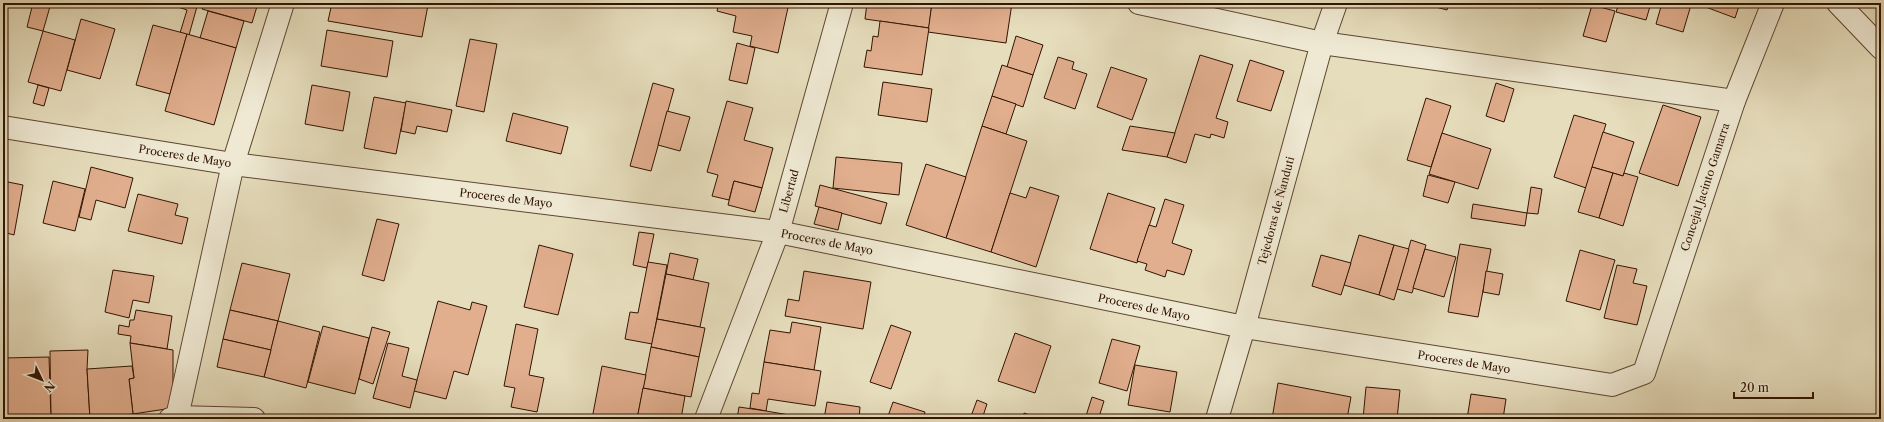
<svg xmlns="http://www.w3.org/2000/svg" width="1884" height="422" viewBox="0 0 1884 422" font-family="'Libre Caslon Text',serif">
<rect width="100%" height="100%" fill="#e6ddbc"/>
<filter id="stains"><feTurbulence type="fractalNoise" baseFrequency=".005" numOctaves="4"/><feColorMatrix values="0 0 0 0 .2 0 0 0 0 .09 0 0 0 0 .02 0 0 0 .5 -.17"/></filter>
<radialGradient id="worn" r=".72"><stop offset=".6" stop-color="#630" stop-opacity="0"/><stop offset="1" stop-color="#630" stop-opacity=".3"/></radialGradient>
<g fill="#e1ae8e" stroke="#311402">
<polygon points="33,3 51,3 43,31 27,27"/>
<polygon points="158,3 173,3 172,7"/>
<polygon points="180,3 198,3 189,35 180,33 187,10 178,7"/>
<polygon points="203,3 258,3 252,23 202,9"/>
<polygon points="332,3 414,3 428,5 422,37 328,21"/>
<polygon points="719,3 763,3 773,5 774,3 789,3 778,53 750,46 752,36 733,32 736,16 717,11"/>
<polygon points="867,3 932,3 929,28 865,19"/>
<polygon points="932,3 1012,3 1006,43 928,32"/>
<polygon points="1421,3 1449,3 1447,10"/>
<polygon points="1527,3 1543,3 1541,8"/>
<polygon points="1619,3 1651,3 1646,20 1616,12"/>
<polygon points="1662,3 1684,3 1691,5 1683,32 1656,24"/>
<polygon points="1695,3 1740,3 1735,18"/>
<polygon points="1592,5 1615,11 1606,42 1583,36"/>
<polygon points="208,11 244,21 236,48 200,38"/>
<polygon points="81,19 115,29 100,79 67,70"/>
<polygon points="880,21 929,28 922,75 864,67 867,50 871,51 873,36 878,37"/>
<polygon points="153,25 187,34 170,94 136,85"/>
<polygon points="327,30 393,41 387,77 321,66"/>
<polygon points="43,31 75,40 61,91 28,82"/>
<polygon points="187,34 236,48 214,125 165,111"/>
<polygon points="1016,36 1043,45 1033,75 1007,67"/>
<polygon points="3,39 7,40 3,59"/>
<polygon points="470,39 497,44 484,112 456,106"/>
<polygon points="737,43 755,48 747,84 729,80"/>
<polygon points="1200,55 1233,65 1216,118 1228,122 1224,138 1211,134 1210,138 1195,134 1186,163 1167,157"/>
<polygon points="1058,57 1074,62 1072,69 1087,74 1075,109 1044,98"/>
<polygon points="1250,60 1284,71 1271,111 1237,101"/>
<polygon points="1002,65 1033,75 1023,107 992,96"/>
<polygon points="1111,67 1147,79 1132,120 1097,107"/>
<polygon points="883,82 932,89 927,122 878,115"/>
<polygon points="653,83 674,89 651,171 630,166"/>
<polygon points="1496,83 1514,89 1504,122 1486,116"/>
<polygon points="38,85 49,88 44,106 33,103"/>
<polygon points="312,85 350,92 343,131 305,124"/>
<polygon points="992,96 1016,104 1006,134 982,126"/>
<polygon points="374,97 406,103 396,154 364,148"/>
<polygon points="1426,98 1451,106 1431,167 1407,160"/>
<polygon points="406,101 452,110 447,132 417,126 415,134 401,131"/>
<polygon points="727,101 753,108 744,140 773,148 762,188 734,181 729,200 712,196 718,175 707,172"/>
<polygon points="1663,105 1701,117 1678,186 1639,173"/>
<polygon points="667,111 690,117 680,151 658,145"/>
<polygon points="513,113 568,127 561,154 506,141"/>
<polygon points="1574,115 1606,124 1586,188 1554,177"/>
<polygon points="982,126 1027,141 991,252 946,238"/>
<polygon points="1130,126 1175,133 1167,157 1122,150"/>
<polygon points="1603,132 1634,142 1623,176 1592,167"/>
<polygon points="1442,133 1491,149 1478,189 1429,174"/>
<polygon points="836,157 902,163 899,195 833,188"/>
<polygon points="926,164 966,177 946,238 906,225"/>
<polygon points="91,167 133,178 125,208 96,200 91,220 79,217"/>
<polygon points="1592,167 1613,173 1599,218 1578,212"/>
<polygon points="1613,173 1623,176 1624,173 1638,177 1623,226 1599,218"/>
<polygon points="1428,175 1455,182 1448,203 1423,196"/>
<polygon points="3,181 23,185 14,235 3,232"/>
<polygon points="53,181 85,189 75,231 43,223"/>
<polygon points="734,181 762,188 755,212 728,205"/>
<polygon points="820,185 887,203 881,224 815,206"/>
<polygon points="1030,187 1059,196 1036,267 991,252 1010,193 1026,198"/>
<polygon points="1531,187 1542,189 1538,214 1527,213"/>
<polygon points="1108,193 1155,208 1137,263 1090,249"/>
<polygon points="138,194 178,204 175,215 188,218 182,244 128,231"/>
<polygon points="1165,199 1184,205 1172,243 1192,250 1184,275 1167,270 1165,277 1145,270 1147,264 1137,261 1149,225 1156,227"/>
<polygon points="1473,204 1527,213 1525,226 1471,218"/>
<polygon points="819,207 842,213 838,230 814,224"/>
<polygon points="377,219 399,224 384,281 362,275"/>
<polygon points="639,232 654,234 647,268 633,265"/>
<polygon points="1359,235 1394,245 1379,295 1344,285"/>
<polygon points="1411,240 1426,245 1412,293 1397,289"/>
<polygon points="1460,244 1491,249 1478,317 1448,312"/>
<polygon points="539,245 573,254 558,315 524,307"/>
<polygon points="1394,245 1409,249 1394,300 1379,295"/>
<polygon points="1425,249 1456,257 1444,297 1413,288"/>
<polygon points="1580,250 1615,260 1600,310 1566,301"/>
<polygon points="670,253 698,259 693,280 666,274"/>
<polygon points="1321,255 1351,263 1341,295 1312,286"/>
<polygon points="648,262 667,265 652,344 625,339 630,312 638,313"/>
<polygon points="242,263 290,274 278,321 230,310"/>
<polygon points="1617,265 1637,269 1633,283 1647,286 1637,325 1604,318"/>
<polygon points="113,270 154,276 149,303 133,300 129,318 105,312"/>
<polygon points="804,271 871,282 863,329 785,316 788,299 799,301"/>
<polygon points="1486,271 1503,274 1499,295 1483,292"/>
<polygon points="666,274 709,283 700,327 657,319"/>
<polygon points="438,301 470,310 472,302 487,306 468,375 454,371 446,399 414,391"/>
<polygon points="136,310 172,316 167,349 130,343 131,336 118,334 119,325 129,327 130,320 134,320"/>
<polygon points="230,310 278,321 271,350 223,339"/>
<polygon points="657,319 705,328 699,357 651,347"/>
<polygon points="278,321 320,332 306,388 264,377"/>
<polygon points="792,322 821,327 814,370 764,362 770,330 790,333"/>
<polygon points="516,324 538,329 529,375 544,378 537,412 511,407 515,388 504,386"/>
<polygon points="891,325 911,332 891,389 870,382"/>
<polygon points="323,326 369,338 355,394 308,382"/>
<polygon points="372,327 390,332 373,384 359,379"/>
<polygon points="1015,333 1051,346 1035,393 998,381"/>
<polygon points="223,339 271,350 264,377 217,367"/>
<polygon points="1112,339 1140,346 1127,391 1099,383"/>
<polygon points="130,343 173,350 173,402 166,409 133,414 129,379 134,378"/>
<polygon points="388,343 409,348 402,376 417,380 410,408 373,398"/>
<polygon points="651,347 699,357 691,397 643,388"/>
<polygon points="88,350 87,369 90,419 51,419 50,351"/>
<polygon points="49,357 51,419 3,419 3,358"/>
<polygon points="764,362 821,371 815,406 768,399 766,411 750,408 752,393 759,394"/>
<polygon points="1135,365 1177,372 1170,412 1128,405"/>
<polygon points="132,366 134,378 129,379 133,414 90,419 87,369"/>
<polygon points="602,366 646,375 637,419 592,419"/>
<polygon points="1278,383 1351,397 1347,419 1272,419"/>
<polygon points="1366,387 1400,390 1397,419 1363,419"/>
<polygon points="643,388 685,396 681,419 637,419"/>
<polygon points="1471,394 1506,399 1503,419 1467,419"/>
<polygon points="1092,397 1104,401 1099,417 1107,419 1085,419"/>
<polygon points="977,400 987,404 982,419 970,419"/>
<polygon points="827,402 860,407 859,419 824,419"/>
<polygon points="893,402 925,412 923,419 887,419"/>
<polygon points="739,407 766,411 813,419 737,419"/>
<polygon points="1024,413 1038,418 1038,419 1022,419"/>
<polygon points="1628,415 1658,419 1627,419"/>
</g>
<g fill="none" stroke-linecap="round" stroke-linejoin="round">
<defs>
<g id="minor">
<polyline points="1139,3 1322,43 1734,101"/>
<polyline points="1838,3 1881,48"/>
<polyline points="3,127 233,164 778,232 1244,327 1612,385 1644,373 1734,101 1773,3"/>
<polyline points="177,417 233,164 283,3"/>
<polyline points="170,419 177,417 254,419"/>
<polyline points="706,419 778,232 842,3"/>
<polyline points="1217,419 1244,327 1322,43 1336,3"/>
</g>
</defs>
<use href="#minor" stroke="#5e4630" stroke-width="24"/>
<use href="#minor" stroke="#efe9d3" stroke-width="22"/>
</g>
<g text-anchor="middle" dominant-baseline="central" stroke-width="3" stroke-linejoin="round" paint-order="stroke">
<g font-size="11" fill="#311402" stroke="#efe9d3">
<text transform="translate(185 156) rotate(9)">Proceres de Mayo</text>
<text transform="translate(1705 187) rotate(-72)">Concejal Jacinto Gamarra</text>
<text transform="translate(789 191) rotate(-74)">Libertad</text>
<text transform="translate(506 198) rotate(7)">Proceres de Mayo</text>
<text transform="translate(1276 211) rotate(-75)">Tejedoras de Ñanduti</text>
<text transform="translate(827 242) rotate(11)">Proceres de Mayo</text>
<text transform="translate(1144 307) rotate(12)">Proceres de Mayo</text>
<text transform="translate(1464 362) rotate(9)">Proceres de Mayo</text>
</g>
</g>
<rect width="1884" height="422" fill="none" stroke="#e6ddbc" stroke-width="16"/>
<rect x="4" y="4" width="1876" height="414" fill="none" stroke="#311402" stroke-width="2"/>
<rect x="8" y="8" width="1868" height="406" fill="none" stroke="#311402"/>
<g transform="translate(42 380) rotate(133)" stroke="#efe9d3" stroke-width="3" paint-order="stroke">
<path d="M0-3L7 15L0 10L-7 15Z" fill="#311402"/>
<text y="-6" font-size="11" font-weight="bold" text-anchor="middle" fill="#311402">N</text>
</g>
<path d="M1734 392v6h79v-6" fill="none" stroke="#311402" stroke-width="2"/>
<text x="1740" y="392" font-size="12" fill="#311402" stroke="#efe9d3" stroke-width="3" paint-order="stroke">20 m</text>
<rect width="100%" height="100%" filter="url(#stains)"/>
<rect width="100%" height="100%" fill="url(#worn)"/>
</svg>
